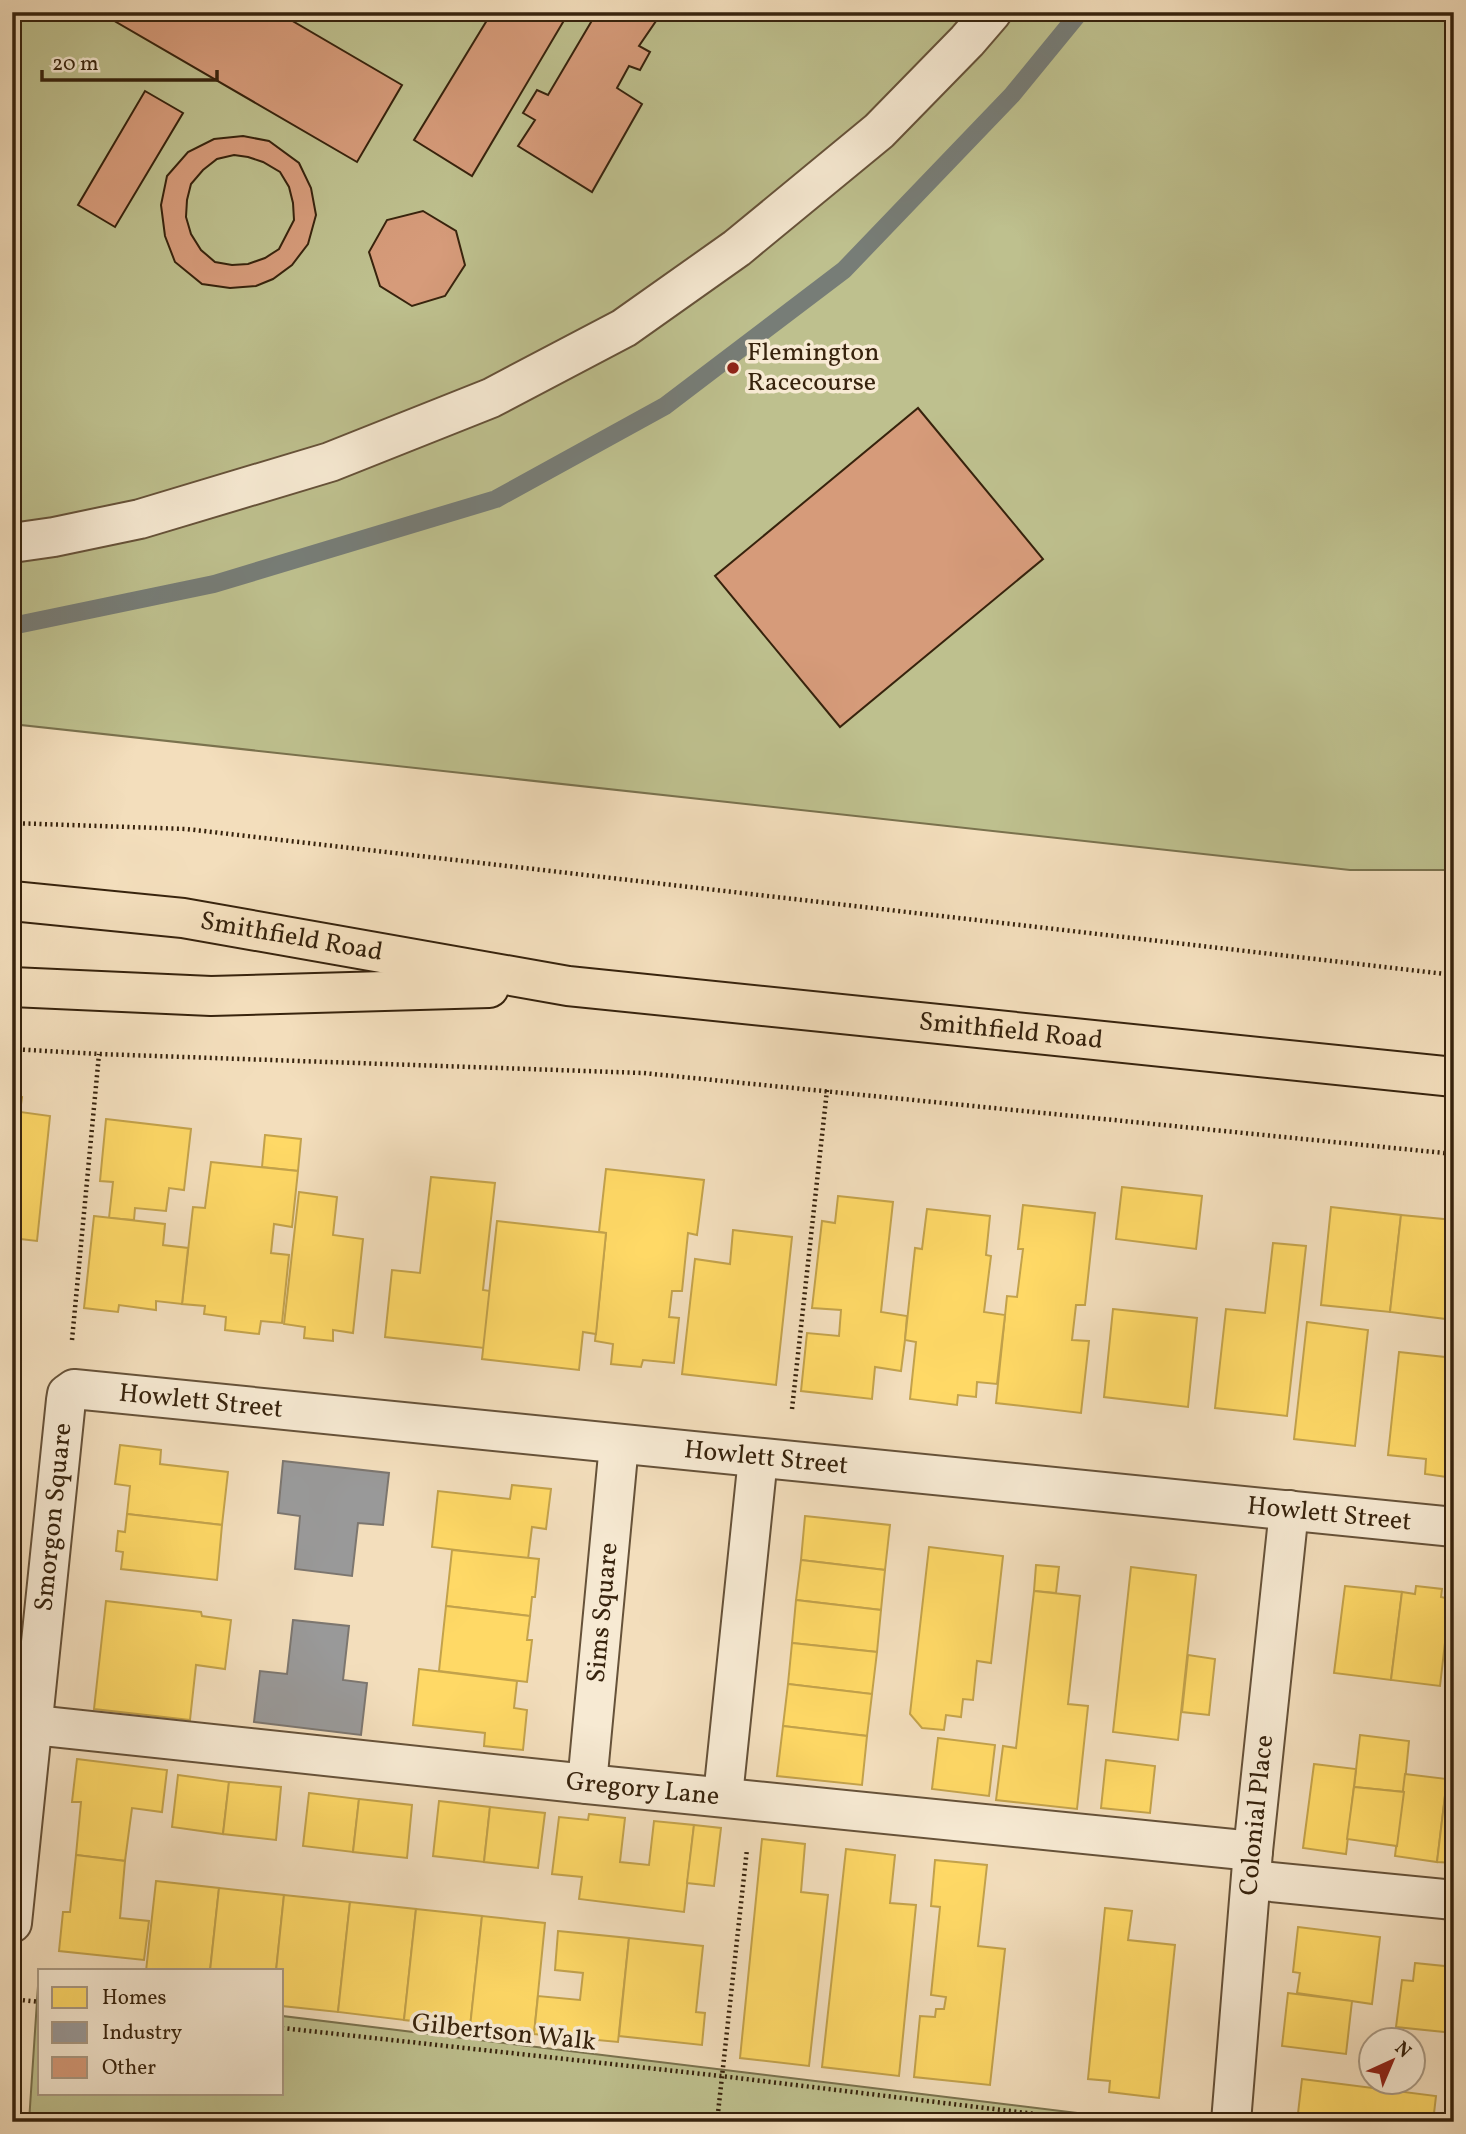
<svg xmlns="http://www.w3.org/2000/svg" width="1466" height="2134" viewBox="0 0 1466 2134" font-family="Vollkorn,serif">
<rect width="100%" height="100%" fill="#f3debc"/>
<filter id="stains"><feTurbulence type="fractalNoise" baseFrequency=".00286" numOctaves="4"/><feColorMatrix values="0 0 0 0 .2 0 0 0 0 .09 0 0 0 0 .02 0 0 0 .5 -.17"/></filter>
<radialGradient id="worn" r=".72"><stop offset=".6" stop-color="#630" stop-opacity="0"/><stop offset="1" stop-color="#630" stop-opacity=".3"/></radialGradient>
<g fill="#bec08e" stroke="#7a724e" stroke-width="2">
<polygon points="12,12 1454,12 1454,870 1350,870 12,724"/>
<polygon points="38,1986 40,1986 40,2094 282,2094 282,2016 1151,2122 29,2122"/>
</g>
<g fill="#ffd966" stroke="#c3a24b" stroke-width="2">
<polygon points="12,1095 22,1097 20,1112 50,1116 37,1241 12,1238"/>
<polygon points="106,1119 191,1129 184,1190 169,1188 166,1211 135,1208 134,1220 109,1218 113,1182 100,1181"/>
<polygon points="265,1135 301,1139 298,1171 262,1167"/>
<polygon points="211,1162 298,1171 292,1227 274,1224 271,1253 289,1255 282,1323 261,1321 259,1334 225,1330 226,1317 204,1314 205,1306 182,1304 193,1207 205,1208"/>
<polygon points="606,1169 704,1180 697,1235 688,1233 682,1291 672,1291 669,1317 679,1318 674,1363 643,1360 641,1367 611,1364 613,1344 595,1341 606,1233 599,1232"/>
<polygon points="431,1177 495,1183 483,1290 490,1291 484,1348 385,1337 392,1270 420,1273"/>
<polygon points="1122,1187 1202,1196 1196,1249 1116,1239"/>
<polygon points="299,1192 337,1197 333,1235 363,1239 353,1333 333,1330 333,1341 304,1338 305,1327 284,1324"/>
<polygon points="838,1196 893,1202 881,1312 907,1316 905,1340 901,1371 875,1367 872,1399 801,1391 807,1333 839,1336 841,1310 812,1308 822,1221 835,1223"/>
<polygon points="1023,1205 1095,1213 1085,1305 1076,1305 1072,1340 1089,1341 1081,1413 996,1403 1007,1296 1017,1297 1023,1249 1018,1249"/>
<polygon points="1331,1207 1401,1215 1390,1312 1321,1305"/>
<polygon points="927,1209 990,1216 986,1255 991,1256 984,1312 1005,1315 997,1384 977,1382 976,1397 958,1395 957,1405 910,1399 916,1342 905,1340 915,1248 922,1249"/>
<polygon points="1401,1215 1454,1220 1454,1320 1390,1312"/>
<polygon points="94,1216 165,1224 163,1245 188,1248 182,1304 156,1301 156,1310 119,1305 118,1312 84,1308"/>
<polygon points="497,1221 606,1233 596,1334 583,1332 579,1370 482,1359"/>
<polygon points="733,1230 792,1237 776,1385 682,1374 695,1259 730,1264"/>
<polygon points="1273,1243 1306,1246 1287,1416 1215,1408 1226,1309 1265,1313"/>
<polygon points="1113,1309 1197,1318 1188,1407 1104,1397"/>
<polygon points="1307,1322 1368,1330 1355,1446 1294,1439"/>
<polygon points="1399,1352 1454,1358 1454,1478 1425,1474 1426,1459 1388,1455"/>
<polygon points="120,1445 161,1450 160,1464 228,1472 222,1525 127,1514 130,1486 115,1484"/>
<polygon points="512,1485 551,1489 546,1529 532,1527 528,1559 432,1547 438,1491 510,1499"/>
<polygon points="127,1514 222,1525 217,1580 121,1569 123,1552 116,1551 118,1531 125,1532"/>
<polygon points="805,1516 890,1525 885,1570 801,1560"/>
<polygon points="929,1547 1003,1556 991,1663 977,1661 973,1700 963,1699 961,1717 946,1715 944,1730 922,1728 910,1714"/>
<polygon points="452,1550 539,1559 535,1597 532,1597 530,1616 446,1606"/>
<polygon points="801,1560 885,1570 881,1610 796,1600"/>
<polygon points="1036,1565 1059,1567 1056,1593 1034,1591"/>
<polygon points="1131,1567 1196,1575 1178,1740 1113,1732"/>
<polygon points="1345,1586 1402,1592 1391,1680 1334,1673"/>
<polygon points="1416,1586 1442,1589 1441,1597 1450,1599 1440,1686 1391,1680 1402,1592 1415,1594"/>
<polygon points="1034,1591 1080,1596 1068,1704 1088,1706 1077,1809 996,1800 1003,1746 1016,1748"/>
<polygon points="796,1600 881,1610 877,1652 792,1643"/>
<polygon points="106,1601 201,1612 202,1616 231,1620 225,1669 196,1665 190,1720 94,1709"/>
<polygon points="446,1606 530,1616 527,1640 532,1640 527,1682 439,1671"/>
<polygon points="792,1643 877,1652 872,1694 788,1684"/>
<polygon points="1188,1655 1215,1659 1209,1715 1182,1712"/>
<polygon points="419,1669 517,1681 514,1708 527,1710 523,1750 484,1746 485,1733 413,1725"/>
<polygon points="788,1684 872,1694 867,1736 783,1726"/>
<polygon points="783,1726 867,1736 862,1785 777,1776"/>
<polygon points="1360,1735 1409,1741 1404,1792 1354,1787"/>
<polygon points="938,1738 995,1745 989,1796 932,1789"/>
<polygon points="77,1759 167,1770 162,1812 132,1808 125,1861 76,1855 81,1802 72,1802"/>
<polygon points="1106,1760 1155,1766 1150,1813 1101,1808"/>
<polygon points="1314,1764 1356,1769 1346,1854 1303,1848"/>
<polygon points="1405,1774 1447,1779 1437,1862 1395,1856"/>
<polygon points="178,1775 229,1782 223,1834 172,1827"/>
<polygon points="1447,1779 1454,1780 1454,1863 1437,1862"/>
<polygon points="229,1782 281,1787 276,1840 223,1834"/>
<polygon points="1354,1787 1404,1792 1397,1846 1347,1839"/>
<polygon points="309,1793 359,1799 353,1852 303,1846"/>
<polygon points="359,1799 412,1805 407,1858 353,1852"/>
<polygon points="439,1801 490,1807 484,1862 433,1856"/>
<polygon points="490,1807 545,1813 538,1868 484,1862"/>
<polygon points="589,1814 625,1818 620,1862 649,1865 654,1821 694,1825 684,1912 579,1899 582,1877 552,1874 559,1817 588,1820"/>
<polygon points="694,1825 721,1828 714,1886 687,1883"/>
<polygon points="762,1839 805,1844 801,1892 828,1895 809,2066 740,2058"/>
<polygon points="846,1849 895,1855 890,1903 916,1905 899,2076 822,2067"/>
<polygon points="76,1855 125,1861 120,1918 149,1921 144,1960 59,1951 63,1912 70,1912"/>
<polygon points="935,1860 987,1865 978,1946 1005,1949 990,2085 914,2077 920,2016 935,2017 936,2009 944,2009 946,1997 931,1995 940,1907 931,1906"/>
<polygon points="156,1881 219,1888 210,1971 146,1971"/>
<polygon points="219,1888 284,1895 276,1971 210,1971"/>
<polygon points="284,1895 350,1902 338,2012 282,2006 282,1971 276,1971"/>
<polygon points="350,1902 416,1909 404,2020 338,2012"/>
<polygon points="1105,1908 1132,1911 1128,1940 1175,1945 1159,2098 1109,2092 1110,2081 1088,2079"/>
<polygon points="416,1909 482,1916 470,2027 404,2020"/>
<polygon points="482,1916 545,1923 534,2034 470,2027"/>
<polygon points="1298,1927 1380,1937 1372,2004 1297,1993 1300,1973 1293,1972"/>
<polygon points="558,1931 629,1938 618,2042 534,2034 538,1996 580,2000 583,1973 555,1970"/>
<polygon points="629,1938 703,1946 696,2012 705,2013 702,2045 619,2036"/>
<polygon points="1415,1963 1454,1967 1454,2033 1396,2027 1402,1980 1413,1981"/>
<polygon points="1288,1993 1352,2001 1346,2054 1282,2046"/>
<polygon points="1302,2079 1436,2096 1433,2122 1297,2122"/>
<polygon points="1451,2097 1454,2098 1454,2122 1448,2122"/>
</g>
<g fill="#999" stroke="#7c766f" stroke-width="2">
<polygon points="283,1461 389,1473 383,1525 358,1523 352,1576 295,1569 300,1516 278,1513"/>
<polygon points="293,1620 349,1626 343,1680 367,1683 361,1735 254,1722 260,1671 287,1674"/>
</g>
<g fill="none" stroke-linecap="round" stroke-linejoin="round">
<polyline stroke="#777d77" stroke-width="18" points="12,626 214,584 496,499 665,406 844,270 1012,95 1080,12"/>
</g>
<g fill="#d69b7a" stroke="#37230d" stroke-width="2" fill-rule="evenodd">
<polygon points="99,12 277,12 402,85 357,162"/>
<polygon points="492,12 569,12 472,176 414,140"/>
<polygon points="597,12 641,12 656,21 639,46 650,52 640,70 629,66 617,88 642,104 592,192 518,146 535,120 523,113 537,90 548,95"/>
<polygon points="145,91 183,113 115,227 78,205"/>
<path d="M243,136L269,141L299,163L311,188L316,215L308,244L292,265L273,279L256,286L230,288L202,284L175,262L165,236L161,205L167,176L188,152L214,139ZM234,155L248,157L263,162L280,172L289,187L293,203L294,220L279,249L265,258L248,264L232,265L215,262L201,250L191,234L186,217L187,200L191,184L203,170L217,159Z"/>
<polygon points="423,211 456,231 465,265 445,296 412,306 380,286 369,252 387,220"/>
<polygon points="918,408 1043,559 840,727 715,576"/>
</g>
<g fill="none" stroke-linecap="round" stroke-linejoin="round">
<defs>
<g id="minor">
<polyline points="12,543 54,537 140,519 330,462 491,398 624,328 737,248 879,131 967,41 992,12"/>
<path id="s1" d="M34,1725L587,1784L1253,1851"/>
<path id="s2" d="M587,1784L619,1444"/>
<polyline points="723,1796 758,1458"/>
<polyline points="1252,1880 1454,1900"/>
<path id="s3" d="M12,1923L66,1400L67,1394L74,1389L1454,1527"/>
<path id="s4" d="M1231,2122L1253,1851L1289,1510"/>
</g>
<g id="highway">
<path id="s5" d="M12,901L183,918L568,986L1454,1077"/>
<polyline points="12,987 211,996 489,988"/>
</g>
</defs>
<use href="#minor" stroke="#665239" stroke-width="42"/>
<use href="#highway" stroke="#37230d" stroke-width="42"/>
<g stroke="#37230d" stroke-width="4.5" stroke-dasharray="2 3.5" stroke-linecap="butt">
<polyline points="12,823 186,829 1454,975"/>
<polyline points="12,1049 99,1054 643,1073 1454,1154"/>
<polyline points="72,1340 99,1054"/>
<polyline points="792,1409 827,1090"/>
<polyline points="12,1999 40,2002"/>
<polyline points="282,2028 721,2076 1101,2122"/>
<polyline points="29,2121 34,2122"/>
<polyline points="717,2122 747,1849"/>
</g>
<use href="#minor" stroke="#f7ead3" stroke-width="38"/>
<use href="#highway" stroke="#f3debc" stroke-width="38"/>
</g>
<circle fill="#8f2418" stroke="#f7ead3" stroke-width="2.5" cx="733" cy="368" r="7"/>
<g text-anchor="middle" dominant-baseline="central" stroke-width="7" stroke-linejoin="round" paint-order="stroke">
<g font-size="26" fill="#37230d" stroke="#f7ead3" text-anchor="start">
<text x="747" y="353">Flemington<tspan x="747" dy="30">Racecourse</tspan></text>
</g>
<g font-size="26" fill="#37230d" stroke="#f7ead3">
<text stroke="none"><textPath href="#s5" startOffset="282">Smithfield Road</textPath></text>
<text stroke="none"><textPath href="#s5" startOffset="1008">Smithfield Road</textPath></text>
<text stroke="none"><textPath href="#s3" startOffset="668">Howlett Street</textPath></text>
<text stroke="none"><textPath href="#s3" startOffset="1236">Howlett Street</textPath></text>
<text stroke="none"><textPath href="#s3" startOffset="1802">Howlett Street</textPath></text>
<text stroke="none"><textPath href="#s3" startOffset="408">Smorgon Square</textPath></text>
<text stroke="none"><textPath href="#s2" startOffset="172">Sims Square</textPath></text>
<text stroke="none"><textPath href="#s1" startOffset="612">Gregory Lane</textPath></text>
<text stroke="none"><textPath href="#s4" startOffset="308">Colonial Place</textPath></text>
<text transform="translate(504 2033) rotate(6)">Gilbertson Walk</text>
</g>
</g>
<rect width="1466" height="2134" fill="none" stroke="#f3debc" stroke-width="42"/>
<rect x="14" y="14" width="1438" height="2106" fill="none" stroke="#37230d" stroke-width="3.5"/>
<rect x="21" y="21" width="1424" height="2092" fill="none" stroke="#37230d" stroke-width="2"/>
<rect x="38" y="1969" width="245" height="126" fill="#f7ead3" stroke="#aa9a84" stroke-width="2"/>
<rect x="52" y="1987" width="35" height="21" fill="#ffd966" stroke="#aa9a84" stroke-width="2"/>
<text x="102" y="2004" font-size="21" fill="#37230d">Homes</text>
<rect x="52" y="2022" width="35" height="21" fill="#999999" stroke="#aa9a84" stroke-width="2"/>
<text x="102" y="2039" font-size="21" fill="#37230d">Industry</text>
<rect x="52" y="2057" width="35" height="21" fill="#d69b7a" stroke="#aa9a84" stroke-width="2"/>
<text x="102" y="2074" font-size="21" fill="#37230d">Other</text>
<g transform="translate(1392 2061) rotate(44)"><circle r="33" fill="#f7ead3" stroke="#aa9a84" stroke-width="2"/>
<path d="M0-5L12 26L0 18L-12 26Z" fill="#8f2418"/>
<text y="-10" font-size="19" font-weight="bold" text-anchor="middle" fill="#37230d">N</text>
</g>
<path d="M42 70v10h175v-10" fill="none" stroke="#37230d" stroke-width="3.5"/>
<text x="52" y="70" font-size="21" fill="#37230d" stroke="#f7ead3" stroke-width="5" paint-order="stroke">20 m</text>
<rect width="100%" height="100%" filter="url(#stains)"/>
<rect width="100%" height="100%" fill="url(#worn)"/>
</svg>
